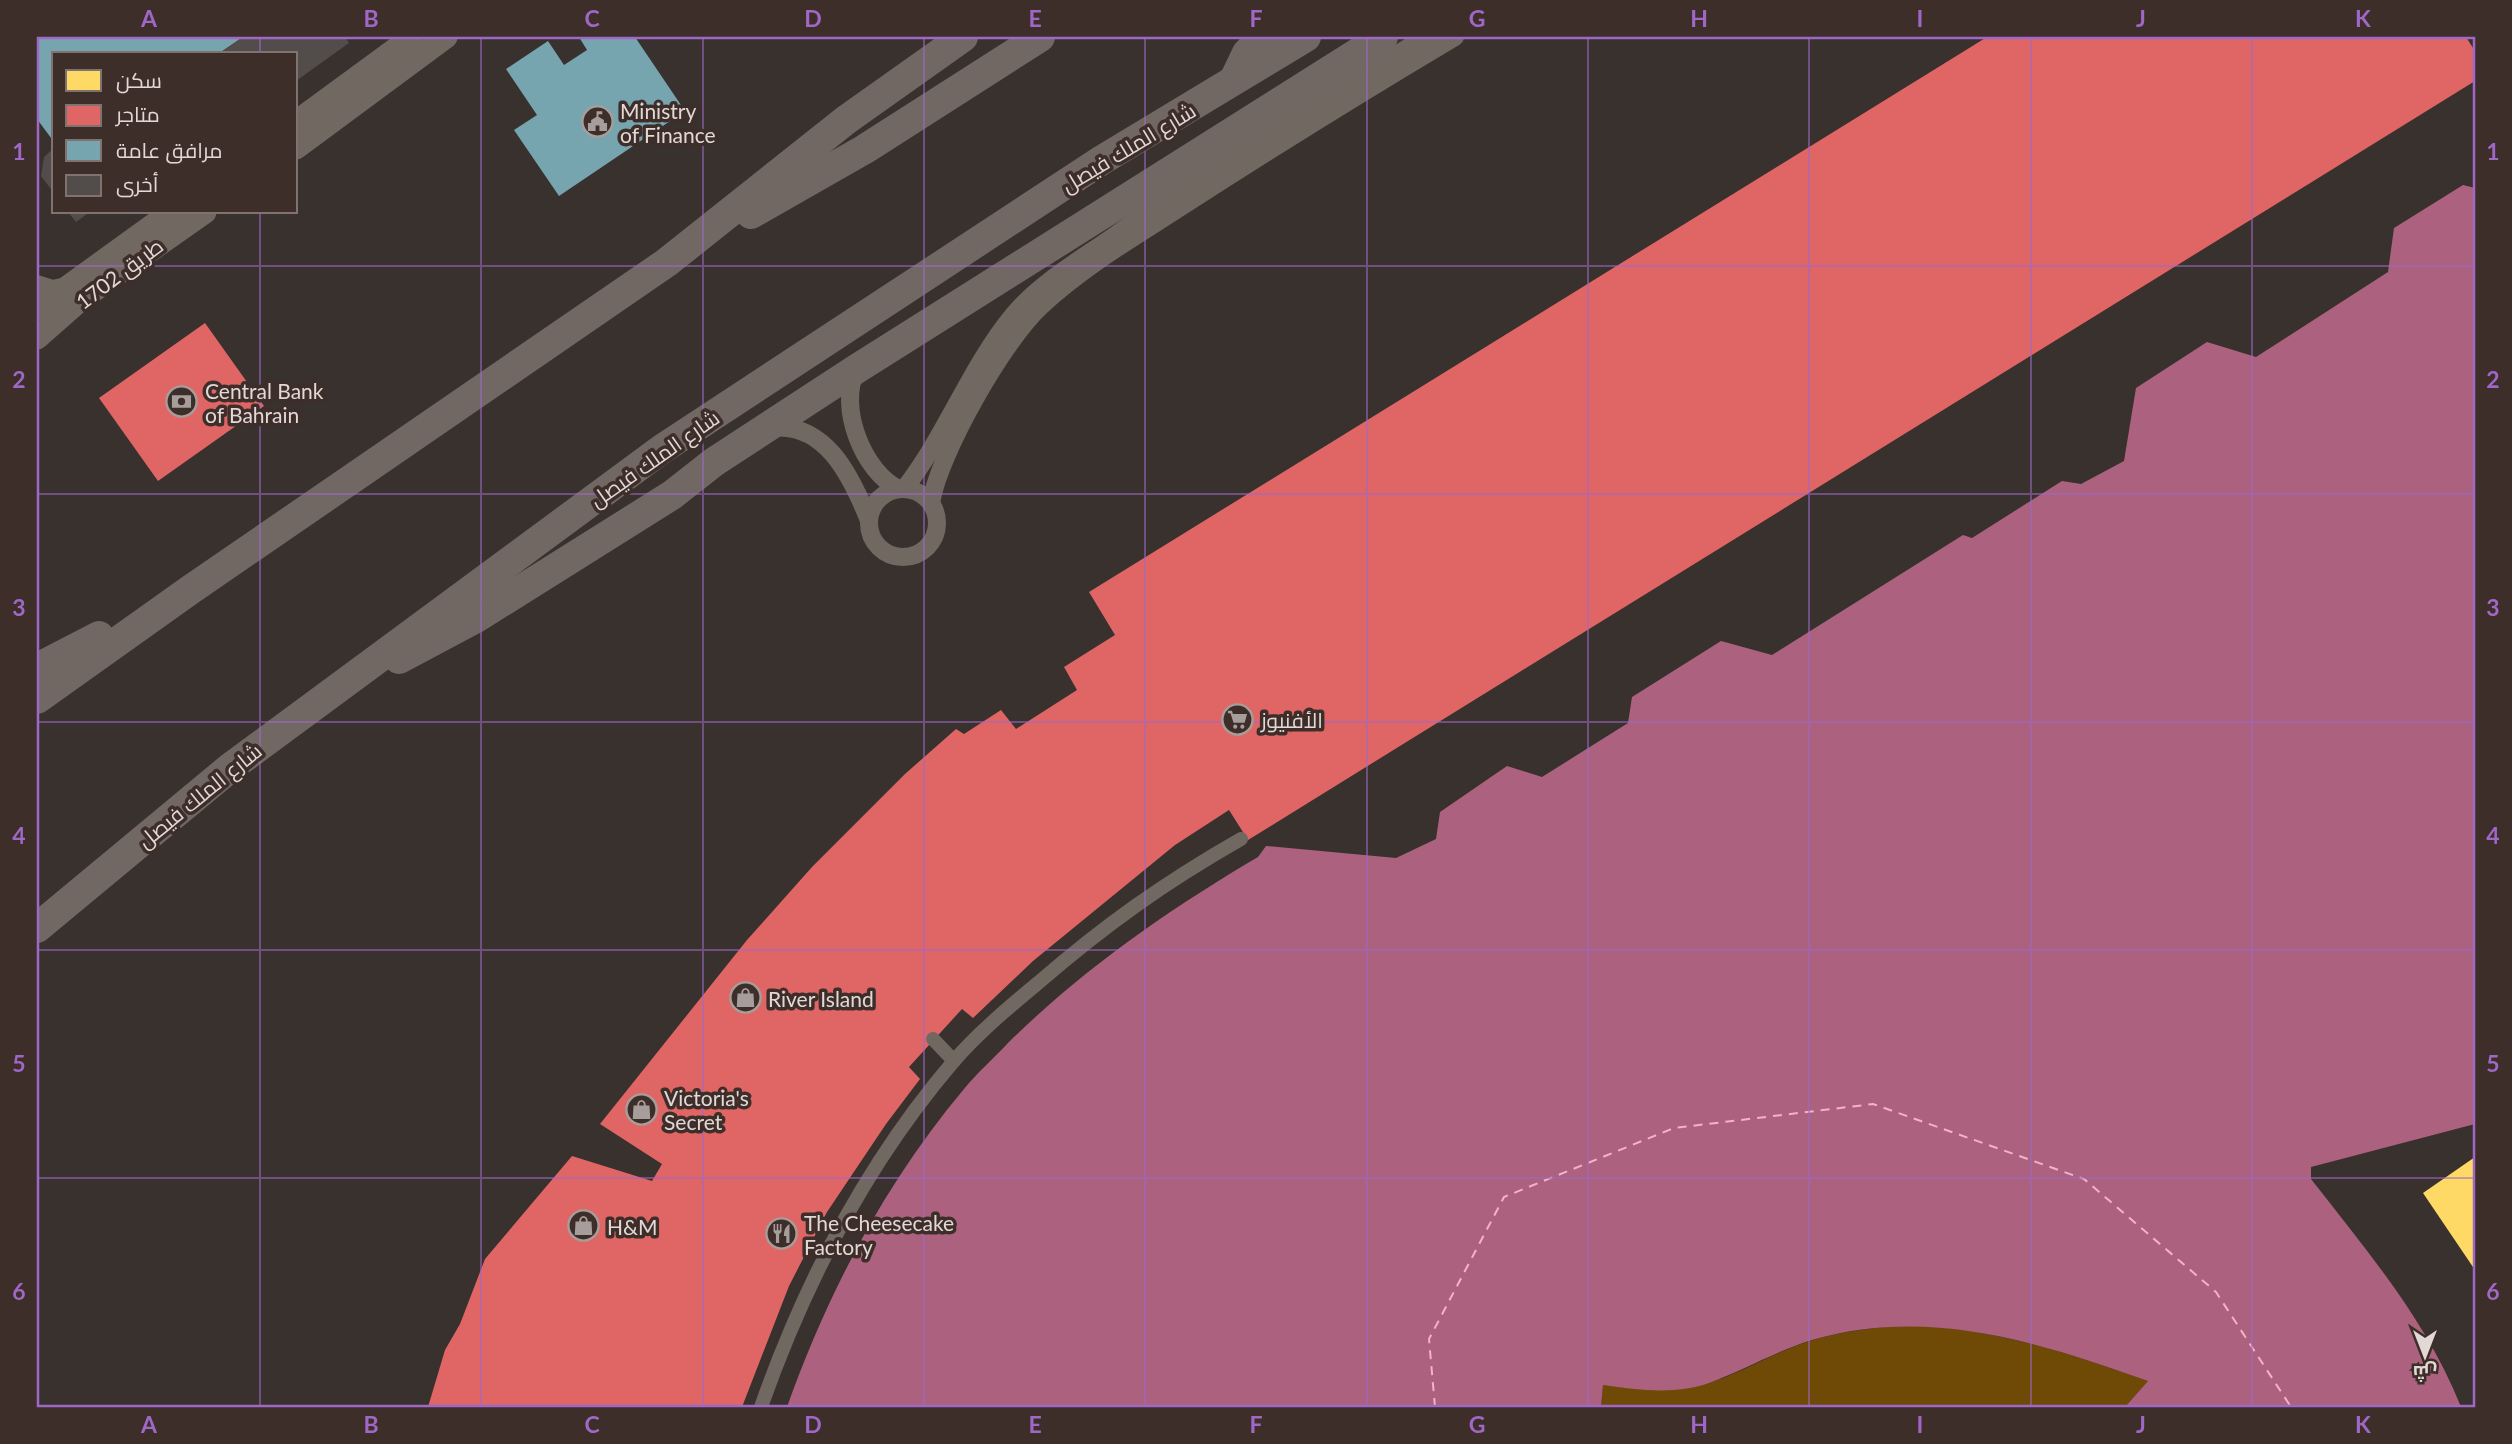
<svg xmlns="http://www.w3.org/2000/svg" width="2512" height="1444" viewBox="0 0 2512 1444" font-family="Lato,Cairo,sans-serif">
<rect width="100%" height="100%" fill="#39312e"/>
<path fill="#6e4a06" d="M1906,1325C1993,1328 2067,1352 2148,1381L2125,1407H1601L1603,1385C1637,1389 1671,1394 1705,1384C1741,1374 1774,1352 1810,1341C1841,1331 1874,1328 1906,1325Z"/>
<path fill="#ac627f" d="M2463,185L2475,188V1124L2311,1167V1179C2367,1251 2427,1321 2461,1407H2125L2148,1381C2039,1342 1927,1306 1812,1340C1776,1351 1744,1370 1709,1383C1675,1395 1638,1390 1603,1385L1601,1407H787C828,1292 885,1183 964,1089C977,1073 994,1058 1008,1043C1083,969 1168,910 1258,857L1266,846L1396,858L1436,839L1440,812L1507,766L1542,777L1628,723L1632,697L1721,641L1772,655L1963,535L1972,538L2062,481L2081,484L2124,461L2136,388L2207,342L2256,357L2388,272L2394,228Z"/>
<polygon fill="#ffd966" points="2475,1157 2475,1270 2423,1193"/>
<g fill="#e06666">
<polygon points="1987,37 2466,37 2475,51 2475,81 1248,840 1229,810 1175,845 1033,961 973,1018 962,1009 909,1067 920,1079 886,1124 827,1212 789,1286 742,1407 428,1407 445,1350 460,1324 485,1259 572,1156 652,1181 662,1164 600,1124 747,940 812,867 905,774 956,729 964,734 1001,710 1016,729 1077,690 1064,667 1115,635 1089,592"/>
<polygon points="205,323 264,406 158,481 99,398"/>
</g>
<g fill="#76a5af">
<polygon points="37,37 243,37 218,54 54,54 54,142 37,119"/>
<polygon points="579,37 635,37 685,111 559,196 514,130 537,115 506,69 548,41 564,65 587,50"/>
</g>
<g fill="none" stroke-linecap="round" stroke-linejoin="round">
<polyline stroke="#f4b1c9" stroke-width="2" stroke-dasharray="9 7" stroke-linecap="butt" points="1435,1407 1429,1339 1504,1197 1674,1128 1873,1104 2084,1179 2216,1292 2291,1407"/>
</g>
<g fill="#524c4b">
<polygon points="243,37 345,37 349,43 296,81 296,54 218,54"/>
<polygon points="54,148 54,193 41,176 44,157"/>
<polygon points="68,212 90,212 76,222"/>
</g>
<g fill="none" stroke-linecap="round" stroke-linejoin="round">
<g stroke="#726862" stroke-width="14">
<polyline points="933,1039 954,1061"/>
<path d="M761,1407C805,1282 866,1164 953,1062C978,1033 1009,1007 1038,983C1105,925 1164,883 1241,839"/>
</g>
<g stroke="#726862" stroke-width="18">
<polyline points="37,284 53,289 66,286"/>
<path d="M856,371C838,407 863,472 899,489"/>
<path d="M771,428C825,421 851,476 868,518"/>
<circle cx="903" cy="523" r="34"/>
<path d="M904,489C947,434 970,367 1014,314C1041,282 1080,260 1114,236C1214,164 1320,100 1426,37"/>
<path d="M931,503C939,453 1004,340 1041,306C1084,266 1136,236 1184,205C1274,147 1364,91 1455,37"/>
</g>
<g stroke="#726862" stroke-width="23">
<polyline points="296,122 412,37"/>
<polyline points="296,148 446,37"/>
<polyline points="37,309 171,212"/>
<polyline points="37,338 79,301 205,212"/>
</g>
<g stroke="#726863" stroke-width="30">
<polyline points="1235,78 1247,53 1263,37"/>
<polyline points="751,214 865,149 1040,37"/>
<polyline points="399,659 476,618 672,495 714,462 858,368 1383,37"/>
<polyline points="37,668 99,636"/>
<polyline points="37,699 190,590 666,263 846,120 963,37"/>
<polyline points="37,928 231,767 662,449 1102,160 1306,37"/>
</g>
</g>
<path fill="none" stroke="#9f68c7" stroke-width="2" stroke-opacity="0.55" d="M260,37V54M481,37V1407M703,37V1407M924,37V1407M1145,37V1407M1367,37V1407M1588,37V1407M1809,37V1407M2031,37V1407M2252,37V1407M260,212V1407M37,266H2475M37,494H2475M37,722H2475M37,950H2475M37,1178H2475"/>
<defs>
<symbol id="civic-ring" viewBox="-11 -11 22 22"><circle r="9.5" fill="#3d2e2a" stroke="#a79e9b" stroke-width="1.5"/><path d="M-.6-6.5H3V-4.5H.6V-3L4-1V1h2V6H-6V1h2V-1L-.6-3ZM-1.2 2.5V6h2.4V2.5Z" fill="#a79e9b"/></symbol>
<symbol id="bank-ring" viewBox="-11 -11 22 22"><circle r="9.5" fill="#3d2e2a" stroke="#a79e9b" stroke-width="1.5"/><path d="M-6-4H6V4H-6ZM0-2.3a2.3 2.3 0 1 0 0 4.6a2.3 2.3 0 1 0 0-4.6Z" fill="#a79e9b"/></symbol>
<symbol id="supermarket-ring" viewBox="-11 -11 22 22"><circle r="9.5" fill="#3d2e2a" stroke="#a79e9b" stroke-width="1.5"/><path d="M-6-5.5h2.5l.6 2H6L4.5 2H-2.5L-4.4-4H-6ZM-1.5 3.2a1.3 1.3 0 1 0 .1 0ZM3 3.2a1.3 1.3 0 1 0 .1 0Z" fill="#a79e9b"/></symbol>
<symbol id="shop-ring" viewBox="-11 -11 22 22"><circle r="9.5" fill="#3d2e2a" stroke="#a79e9b" stroke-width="1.5"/><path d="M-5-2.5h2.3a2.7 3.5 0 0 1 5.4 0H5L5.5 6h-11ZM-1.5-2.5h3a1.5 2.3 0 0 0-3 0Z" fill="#a79e9b"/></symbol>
<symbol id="restaurant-ring" viewBox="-11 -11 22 22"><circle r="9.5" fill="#3d2e2a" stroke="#a79e9b" stroke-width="1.5"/><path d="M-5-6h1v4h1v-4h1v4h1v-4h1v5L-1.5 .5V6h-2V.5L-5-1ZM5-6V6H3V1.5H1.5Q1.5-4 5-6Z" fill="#a79e9b"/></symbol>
</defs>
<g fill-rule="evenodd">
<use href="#civic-ring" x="580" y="104" width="35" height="35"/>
<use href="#bank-ring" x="164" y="384" width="35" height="35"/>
<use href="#supermarket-ring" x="1220" y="702" width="35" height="35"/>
<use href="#shop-ring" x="728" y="980" width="35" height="35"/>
<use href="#shop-ring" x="624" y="1092" width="35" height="35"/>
<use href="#shop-ring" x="566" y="1208" width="35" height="35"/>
<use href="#restaurant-ring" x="764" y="1216" width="35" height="35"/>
</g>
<g text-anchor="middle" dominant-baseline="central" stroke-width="7" stroke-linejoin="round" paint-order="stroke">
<g font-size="21" fill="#e2d8d6" stroke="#3d2e2a" text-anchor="start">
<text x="620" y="110">Ministry<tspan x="620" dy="24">of Finance</tspan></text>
<text x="205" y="390">Central Bank<tspan x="205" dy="24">of Bahrain</tspan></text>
<text x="1261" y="719">الأفنيوز</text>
<text x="768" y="998">River Island</text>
<text x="664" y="1097">Victoria's<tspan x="664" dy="24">Secret</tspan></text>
<text x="804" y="1222">The Cheesecake<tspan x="804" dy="24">Factory</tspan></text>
<text x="607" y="1226">H&amp;M</text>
</g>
<g font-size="21" fill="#e2d8d6" stroke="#3d2e2a">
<text transform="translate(1128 147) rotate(-31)">شارع الملك فيصل</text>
<text transform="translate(119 273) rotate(-37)">طريق 1702</text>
<text transform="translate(654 458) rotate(-35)">شارع الملك فيصل</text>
<text transform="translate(199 795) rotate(-39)">شارع الملك فيصل</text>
</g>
</g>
<rect width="2512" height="1444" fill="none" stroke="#3d2e2a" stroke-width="77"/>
<rect x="52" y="52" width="245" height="161" fill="#3d2e2a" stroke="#7f726f" stroke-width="2"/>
<rect x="66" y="70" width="35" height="21" fill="#ffd966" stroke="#7f726f" stroke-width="2"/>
<text x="116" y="88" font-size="21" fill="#e2d8d6">سكن</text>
<rect x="66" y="105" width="35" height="21" fill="#e06666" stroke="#7f726f" stroke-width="2"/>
<text x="116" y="122" font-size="21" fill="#e2d8d6">متاجر</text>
<rect x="66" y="140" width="35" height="21" fill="#76a5af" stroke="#7f726f" stroke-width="2"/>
<text x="116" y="158" font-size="21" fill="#e2d8d6">مرافق عامة</text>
<rect x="66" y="175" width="35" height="21" fill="#524c4b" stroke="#7f726f" stroke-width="2"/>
<text x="116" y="192" font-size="21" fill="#e2d8d6">أخرى</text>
<g transform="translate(2425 1356) rotate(180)" stroke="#3d2e2a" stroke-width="5" paint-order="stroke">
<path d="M0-5L12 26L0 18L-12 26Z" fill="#e2d8d6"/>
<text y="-10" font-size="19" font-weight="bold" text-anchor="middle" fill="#e2d8d6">ش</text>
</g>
<rect x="38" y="38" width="2436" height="1368" fill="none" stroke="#9f68c7" stroke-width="2.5"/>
<g font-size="23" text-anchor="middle" font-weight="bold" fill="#9f68c7">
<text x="149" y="27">A</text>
<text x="371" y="27">B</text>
<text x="592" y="27">C</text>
<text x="813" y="27">D</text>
<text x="1035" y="27">E</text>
<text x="1256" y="27">F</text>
<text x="1477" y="27">G</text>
<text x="1699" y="27">H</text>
<text x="1920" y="27">I</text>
<text x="2141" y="27">J</text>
<text x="2363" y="27">K</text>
<text x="19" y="160">1</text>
<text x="2493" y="160">1</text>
<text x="19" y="388">2</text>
<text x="2493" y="388">2</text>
<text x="19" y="616">3</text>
<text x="2493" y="616">3</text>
<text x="19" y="844">4</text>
<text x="2493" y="844">4</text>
<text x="19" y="1072">5</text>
<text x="2493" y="1072">5</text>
<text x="19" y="1300">6</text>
<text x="2493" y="1300">6</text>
<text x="149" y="1433">A</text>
<text x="371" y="1433">B</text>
<text x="592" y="1433">C</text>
<text x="813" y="1433">D</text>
<text x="1035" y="1433">E</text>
<text x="1256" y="1433">F</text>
<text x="1477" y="1433">G</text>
<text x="1699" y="1433">H</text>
<text x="1920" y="1433">I</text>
<text x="2141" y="1433">J</text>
<text x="2363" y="1433">K</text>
</g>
</svg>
